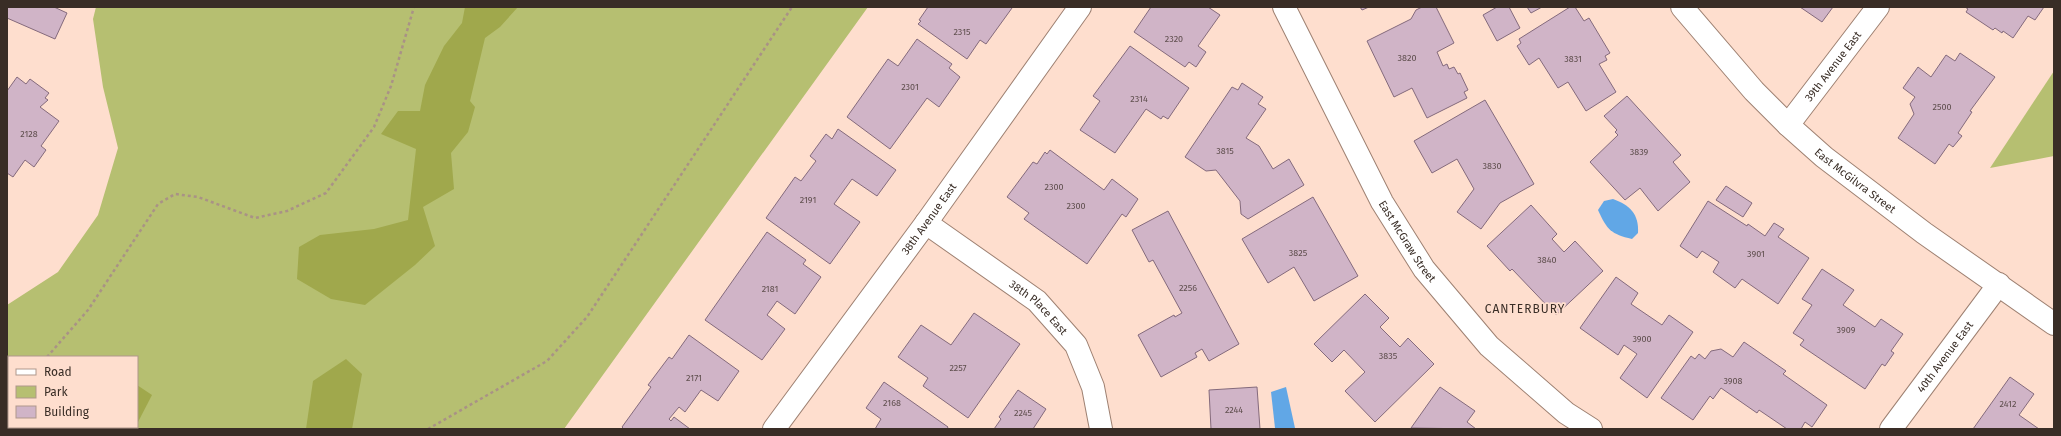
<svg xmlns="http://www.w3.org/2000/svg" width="2061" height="436" viewBox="0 0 2061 436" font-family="'Fira Sans',sans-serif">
<rect width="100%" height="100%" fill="#fedece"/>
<g fill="#b6bf71" fill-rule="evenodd">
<path d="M96,7H868L564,429H7V305L58,272L98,215L118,148L103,87L93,19ZM9,357H137V427H9Z"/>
<polygon points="2054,71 2054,156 1990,168"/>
</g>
<g fill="#a0a84c">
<polygon points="465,7 518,7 500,27 485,38 470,101 475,107 468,132 451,153 454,189 423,207 435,246 415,265 365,305 331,299 297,279 299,247 320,235 374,229 408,220 416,149 381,134 398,111 420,111 425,85 444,46 462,23"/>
<polygon points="346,359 362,374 352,429 306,429 313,381"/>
<polygon points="137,385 152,395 137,424"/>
<polygon points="86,427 135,427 134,429 86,429"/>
</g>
<g fill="#61a7e6">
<path d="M1613,199C1630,205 1639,214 1638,233L1632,239C1611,234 1607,230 1598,210L1604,201Z"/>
<polygon points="1286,387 1295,428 1275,428 1271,392"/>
</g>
<g fill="#d0b4c7" stroke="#846a7c">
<polygon points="7,7 54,7 67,13 55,39 7,18"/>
<polygon points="928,7 1011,7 1012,8 986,44 980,40 967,59 918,24 921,21 919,20"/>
<polygon points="1151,7 1208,7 1220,15 1198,46 1206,52 1196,67 1189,62 1185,67 1134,32"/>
<polygon points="1360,7 1369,7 1362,10"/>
<polygon points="1422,7 1436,7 1454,43 1437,52 1443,66 1447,64 1449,69 1454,67 1458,74 1460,73 1468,90 1464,92 1467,98 1427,118 1412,88 1394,97 1367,41 1411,19 1416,10"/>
<polygon points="1497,7 1509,7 1520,28 1497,41 1483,15"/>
<polygon points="1527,7 1542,7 1531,13"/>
<polygon points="1570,7 1575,7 1584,21 1589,18 1610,53 1605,56 1607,60 1599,64 1616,92 1586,111 1568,82 1558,88 1539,58 1529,65 1517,46 1521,43 1519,39"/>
<polygon points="1800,7 1833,7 1822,22"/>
<polygon points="1965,7 2044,7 2035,20 2028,16 2013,38 2003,31 2002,33 1995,28 1993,30 1966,12 1968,9"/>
<polygon points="917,39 952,64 949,68 960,77 939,107 927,98 890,149 847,117 888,59 898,66"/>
<polygon points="1130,46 1189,88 1168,119 1163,116 1161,119 1146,109 1115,153 1080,130 1100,101 1093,96"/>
<polygon points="1960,53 1995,77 1970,111 1972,112 1958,133 1962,136 1953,147 1949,144 1935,164 1898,138 1914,114 1910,104 1915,97 1903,88 1918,67 1931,77 1946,55 1955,61"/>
<polygon points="17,77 26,84 30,79 49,93 45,98 48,100 40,107 59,121 41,146 46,150 34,167 25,160 13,177 7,173 7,91"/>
<polygon points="1242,83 1263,97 1258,104 1266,109 1246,138 1259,146 1273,169 1289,159 1304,185 1248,219 1241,214 1240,201 1216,170 1206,171 1185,157 1232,87 1238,90"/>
<polygon points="1627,96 1681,155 1673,162 1690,182 1658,211 1640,188 1625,200 1590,162 1618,135 1615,132 1617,130 1604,116"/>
<polygon points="1485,100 1534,184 1500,203 1481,229 1457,212 1474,189 1457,159 1432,173 1414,141"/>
<polygon points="838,129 896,170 877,196 852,179 834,204 860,222 830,264 766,218 795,177 801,181 816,161 810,156 826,134 832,139"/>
<polygon points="1050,150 1104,190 1112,179 1138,199 1126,217 1122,214 1087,264 1024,219 1029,213 1007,197 1033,162 1037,164 1045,152 1047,154"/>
<polygon points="1726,186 1752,203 1743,217 1716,200"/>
<polygon points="1313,197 1358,276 1314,301 1294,267 1268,283 1242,239"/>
<polygon points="1708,201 1747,226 1748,224 1765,236 1774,223 1784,229 1778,237 1809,258 1778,304 1742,279 1735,288 1713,272 1719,262 1702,251 1697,258 1680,246"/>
<polygon points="1531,205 1557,234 1552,239 1564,252 1575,241 1603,271 1556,315 1512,269 1510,271 1487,246"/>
<polygon points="1168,211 1239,344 1209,361 1202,349 1195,353 1197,357 1161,377 1138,335 1174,315 1175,317 1182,313 1153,260 1149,262 1132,230"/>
<polygon points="767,232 806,260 803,264 821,277 795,314 777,301 767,315 785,329 762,360 705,320"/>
<polygon points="1822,269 1854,290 1843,305 1875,327 1881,319 1903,334 1891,351 1894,353 1885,366 1882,364 1865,389 1800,345 1804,340 1793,333 1812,305 1802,299"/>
<polygon points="1616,277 1638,293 1631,304 1662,325 1669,315 1693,332 1647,398 1620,378 1637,354 1624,345 1618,355 1580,328"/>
<polygon points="1365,294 1389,318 1380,327 1400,347 1408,338 1434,364 1375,422 1345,391 1365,372 1344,350 1332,362 1314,344"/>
<polygon points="974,313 1020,344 968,418 923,386 928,378 898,357 921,325 951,345"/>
<polygon points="689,335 739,371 718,401 701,390 685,412 679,407 669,419 671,421 674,417 690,429 624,429 622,427 651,387 648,385 669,357 672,359"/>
<polygon points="1744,342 1786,371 1783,374 1827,405 1812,427 1805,422 1801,429 1787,429 1759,410 1757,413 1721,388 1713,399 1710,396 1693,420 1661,398 1691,356 1695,359 1699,354 1705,359 1711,351 1721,349 1733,357"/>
<polygon points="2010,377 2034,394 2019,415 2039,429 1973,429"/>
<polygon points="884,382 948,427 947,429 875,429 881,419 866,408"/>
<polygon points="1257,387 1260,429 1211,429 1209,390"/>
<polygon points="1440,387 1475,411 1467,422 1476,429 1411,428"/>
<polygon points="1018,390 1046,409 1033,429 994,429 1001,419 999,417"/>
</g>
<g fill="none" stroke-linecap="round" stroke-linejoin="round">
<defs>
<g id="minor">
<path id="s1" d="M1284,7L1382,202L1424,269L1489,346L1566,413L1591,429"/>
<path id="s2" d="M1682,7L1754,91L1788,125L1824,157L1924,233L2054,324"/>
<path id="s3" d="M1788,125L1878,7"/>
<path id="s4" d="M926,223L1037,301L1076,345L1093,387L1101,429"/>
<path id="s5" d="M774,429L926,223L1080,7"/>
<path id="s6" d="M1891,429L1999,284"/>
</g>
</defs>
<use href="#minor" stroke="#9e8172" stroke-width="24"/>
<g stroke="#a99286" stroke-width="2.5" stroke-dasharray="3 3" stroke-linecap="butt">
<polyline points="47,357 88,310 158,204 175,194 198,197 255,218 287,211 326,193 374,127 391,86 414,7"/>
<polyline points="48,427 48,429"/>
<polyline points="428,429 547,361 587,317 792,7"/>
</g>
<use href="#minor" stroke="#fff" stroke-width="22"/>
</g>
<g text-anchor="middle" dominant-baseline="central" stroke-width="3.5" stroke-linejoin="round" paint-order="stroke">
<g font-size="9" fill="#5f4f4e">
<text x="962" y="32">2315</text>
<text x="1174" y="39">2320</text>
<text x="1407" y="58">3820</text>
<text x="1573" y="59">3831</text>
<text x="910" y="87">2301</text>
<text x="1139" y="99">2314</text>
<text x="1942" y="107">2500</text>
<text x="29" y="134">2128</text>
<text x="1225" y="151">3815</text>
<text x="1639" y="152">3839</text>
<text x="1492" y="166">3830</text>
<text x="1054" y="187">2300</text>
<text x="808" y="200">2191</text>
<text x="1076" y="206">2300</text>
<text x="1298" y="253">3825</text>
<text x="1756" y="254">3901</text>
<text x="1547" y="260">3840</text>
<text x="1188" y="288">2256</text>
<text x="770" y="289">2181</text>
<text x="1846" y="330">3909</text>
<text x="1642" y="339">3900</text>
<text x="1388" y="356">3835</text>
<text x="958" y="368">2257</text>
<text x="694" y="378">2171</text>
<text x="1733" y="381">3908</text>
<text x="892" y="403">2168</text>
<text x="2008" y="404">2412</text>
<text x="1234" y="410">2244</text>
<text x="1023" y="413">2245</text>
</g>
<g font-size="11" fill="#392d26" stroke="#fedece">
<text stroke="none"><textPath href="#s3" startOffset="74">39th Avenue East</textPath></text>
<text stroke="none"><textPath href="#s2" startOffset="246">East McGilvra Street</textPath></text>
<text stroke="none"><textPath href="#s5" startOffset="261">38th Avenue East</textPath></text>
<text stroke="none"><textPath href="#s1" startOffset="265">East McGraw Street</textPath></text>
<text stroke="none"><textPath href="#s4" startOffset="141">38th Place East</textPath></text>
<text stroke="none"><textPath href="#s6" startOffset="90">40th Avenue East</textPath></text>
</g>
<g font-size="12" letter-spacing="1" fill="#392d26" stroke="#fedece">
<text x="1525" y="309">CANTERBURY</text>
</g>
</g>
<rect width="2061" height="436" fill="none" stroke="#392d26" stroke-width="16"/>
<rect x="8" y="356" width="130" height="72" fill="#fedece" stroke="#af978b"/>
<rect x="16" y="369" width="20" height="6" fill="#ffffff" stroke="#af978b"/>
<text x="44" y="376" font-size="12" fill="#392d26">Road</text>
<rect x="16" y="386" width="20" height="12" fill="#b6bf71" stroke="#af978b"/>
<text x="44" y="396" font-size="12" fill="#392d26">Park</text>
<rect x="16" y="406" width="20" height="12" fill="#d0b4c7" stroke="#af978b"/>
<text x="44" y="416" font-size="12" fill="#392d26">Building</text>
</svg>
